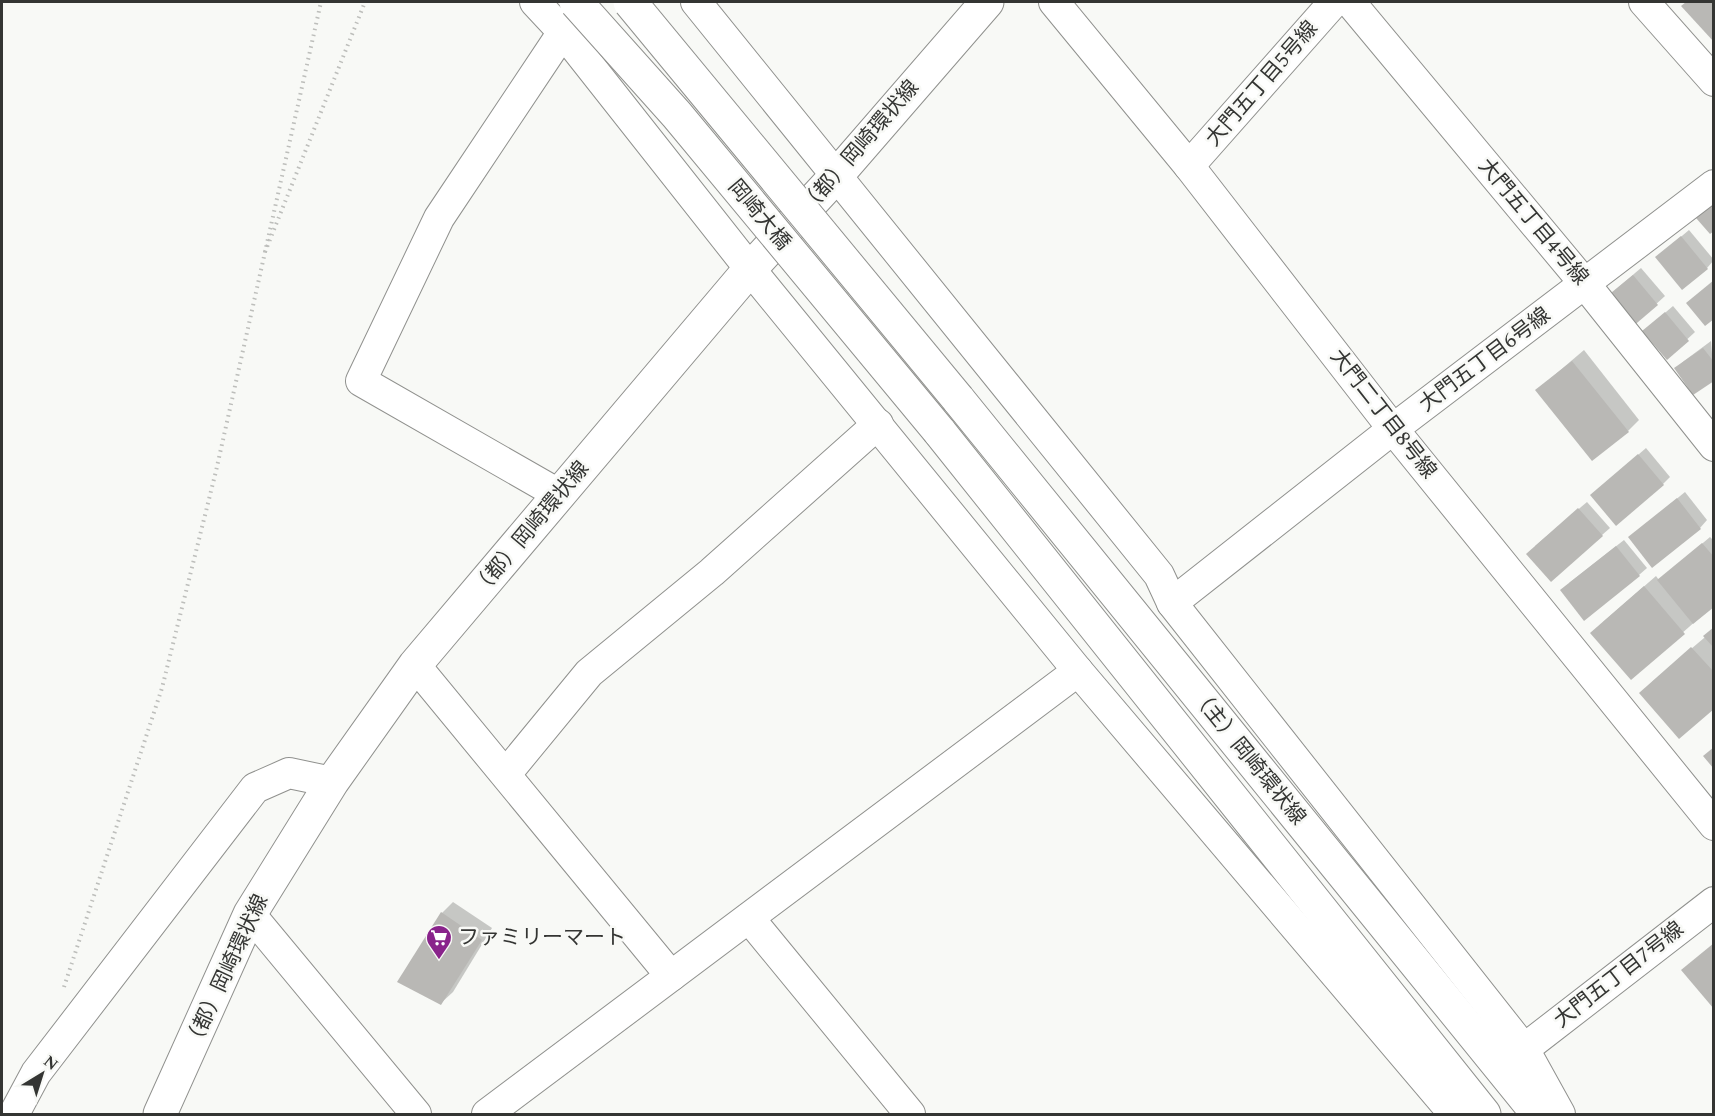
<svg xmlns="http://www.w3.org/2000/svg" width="1715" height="1116" viewBox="0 0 1715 1116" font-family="Spectral,'Noto Sans JP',serif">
<rect width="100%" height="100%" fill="#f8f9f6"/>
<g fill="#0003">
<polygon points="1689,230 1714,260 1707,268 1657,257"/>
<polygon points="1641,268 1665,296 1632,326 1615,290"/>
<polygon points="1673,306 1695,332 1667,358 1652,324"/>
<polygon points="1711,341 1714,379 1676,368 1684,361"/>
<polygon points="1584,350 1639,420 1628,431 1537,390"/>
<polygon points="1646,448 1670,477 1663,484 1600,488"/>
<polygon points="1685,492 1707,520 1700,528 1630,537"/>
<polygon points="1587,502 1610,528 1551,580 1535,546"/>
<polygon points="1710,537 1714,541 1714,605 1631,678 1603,622 1656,576 1659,580"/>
<polygon points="1624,540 1647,568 1639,575 1569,583"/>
<polygon points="1714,628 1714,707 1652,682 1704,638"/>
<polygon points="453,902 492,928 453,992 441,1003 442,913"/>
</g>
<g fill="#b9b8b5">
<polygon points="1686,2 1714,2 1714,42 1681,6"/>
<polygon points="1714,202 1714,231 1710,234 1696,218"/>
<polygon points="1681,236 1708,269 1682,290 1655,257"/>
<polygon points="1633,275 1658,305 1631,328 1606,297"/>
<polygon points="1714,280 1714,319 1705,326 1686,303"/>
<polygon points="1665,312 1689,341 1667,360 1642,331"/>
<polygon points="1703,348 1714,362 1714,381 1693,395 1674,368"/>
<polygon points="1572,361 1629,432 1592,461 1535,390"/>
<polygon points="1638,454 1664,485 1616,526 1590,495"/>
<polygon points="1677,498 1701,529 1652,568 1628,537"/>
<polygon points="1578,508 1603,536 1551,582 1526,554"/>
<polygon points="1702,543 1714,557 1714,607 1693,624 1657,580"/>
<polygon points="1616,546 1640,576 1584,621 1560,590"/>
<polygon points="1644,586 1685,634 1631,680 1590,633"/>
<polygon points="1714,627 1714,648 1703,636"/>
<polygon points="1691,647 1714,672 1714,709 1679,739 1639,693"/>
<polygon points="1714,747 1714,769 1703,756"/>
<polygon points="441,912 482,940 441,1005 397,982"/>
<polygon points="1714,943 1714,1009 1681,970"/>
</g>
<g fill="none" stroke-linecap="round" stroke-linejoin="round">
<defs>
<g id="street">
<polyline points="535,2 563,32 750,269 1078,671 1454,1114"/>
<polyline points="696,2 1159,575 1172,603 1524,1049 1560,1114"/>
<polyline points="1054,2 1189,166 1393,429 1714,825"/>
<polyline points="1350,2 1585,284 1714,446"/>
<polyline points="1644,2 1714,81"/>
<polyline points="1189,166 1334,2"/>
<polyline points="560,495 361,381 439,218 563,32"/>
<polyline points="1172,603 1393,429 1714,185"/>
<polyline points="415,665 671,976"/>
<polyline points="506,774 589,673 712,572 878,424"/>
<polyline points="250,914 416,1114"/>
<polyline points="749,918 910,1114"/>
<polyline points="1524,1049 1714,902"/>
<polyline points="14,1114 36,1073 255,788 289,773 332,782"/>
<polyline points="487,1114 1078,671"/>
</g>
<polyline id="secondary" points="160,1114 250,914 332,782 415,665 750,269 837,175 987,2"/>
<g id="primary">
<polyline points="958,399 1538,1114"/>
<polyline points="939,431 1484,1114"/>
</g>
</defs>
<use href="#street" stroke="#90918e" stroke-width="32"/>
<use href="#secondary" stroke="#90918e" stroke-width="35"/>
<use href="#primary" stroke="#90918e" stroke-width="35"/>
<g stroke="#bdbebb" stroke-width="4" stroke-dasharray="1.5 4.5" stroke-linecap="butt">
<polyline points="265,252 365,2"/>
<polyline points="64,987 162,688 216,471 321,2"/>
</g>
<use href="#street" stroke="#fff" stroke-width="30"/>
<use href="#secondary" stroke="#fff" stroke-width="33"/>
<use href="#primary" stroke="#fff" stroke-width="33"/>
<defs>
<g id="primary-bridge">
<polyline points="576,2 677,115 939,431"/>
<polyline points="630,2 958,399"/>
</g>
</defs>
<use href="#primary-bridge" stroke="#90918e" stroke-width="35" stroke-linecap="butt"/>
<use href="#primary-bridge" stroke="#fff" stroke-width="33"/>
</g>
<defs>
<symbol id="supermarket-pin" viewBox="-11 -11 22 30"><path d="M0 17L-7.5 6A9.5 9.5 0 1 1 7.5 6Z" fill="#89238b" stroke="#f8f9f6"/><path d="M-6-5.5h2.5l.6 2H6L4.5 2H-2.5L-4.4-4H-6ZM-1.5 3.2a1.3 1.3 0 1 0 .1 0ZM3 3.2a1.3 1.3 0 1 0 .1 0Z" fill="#fff"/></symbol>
</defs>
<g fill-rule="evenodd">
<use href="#supermarket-pin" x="424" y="923" width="30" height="40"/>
</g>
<g text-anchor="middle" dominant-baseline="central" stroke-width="5" stroke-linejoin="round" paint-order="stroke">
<g font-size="21" fill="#343533" stroke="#f8f9f6">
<text transform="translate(1262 84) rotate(-49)">大門五丁目5号線</text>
<text transform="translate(860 147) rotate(-49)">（都）岡崎環状線</text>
<text transform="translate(759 215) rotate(50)">岡崎大橋</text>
<text transform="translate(1533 222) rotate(50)">大門五丁目4号線</text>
<text transform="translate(1485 360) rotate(-37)">大門五丁目6号線</text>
<text transform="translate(1383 414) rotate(52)">大門二丁目8号線</text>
<text transform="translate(531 529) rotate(-50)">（都）岡崎環状線</text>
<text transform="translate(1248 757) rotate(51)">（主）岡崎環状線</text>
<text transform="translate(227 972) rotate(-65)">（都）岡崎環状線</text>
<text transform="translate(1619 975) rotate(-38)">大門五丁目7号線</text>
</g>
<g font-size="21" fill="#343533" stroke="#f8f9f6" text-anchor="start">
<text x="458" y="938">ファミリーマート</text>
</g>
</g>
<rect width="1715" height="1116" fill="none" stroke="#343533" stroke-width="6"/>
<g transform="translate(42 1074) rotate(38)" stroke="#f8f9f6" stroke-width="4.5" paint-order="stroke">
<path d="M0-4.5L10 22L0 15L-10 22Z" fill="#343533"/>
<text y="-9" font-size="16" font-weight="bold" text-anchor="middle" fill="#343533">N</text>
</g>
</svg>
